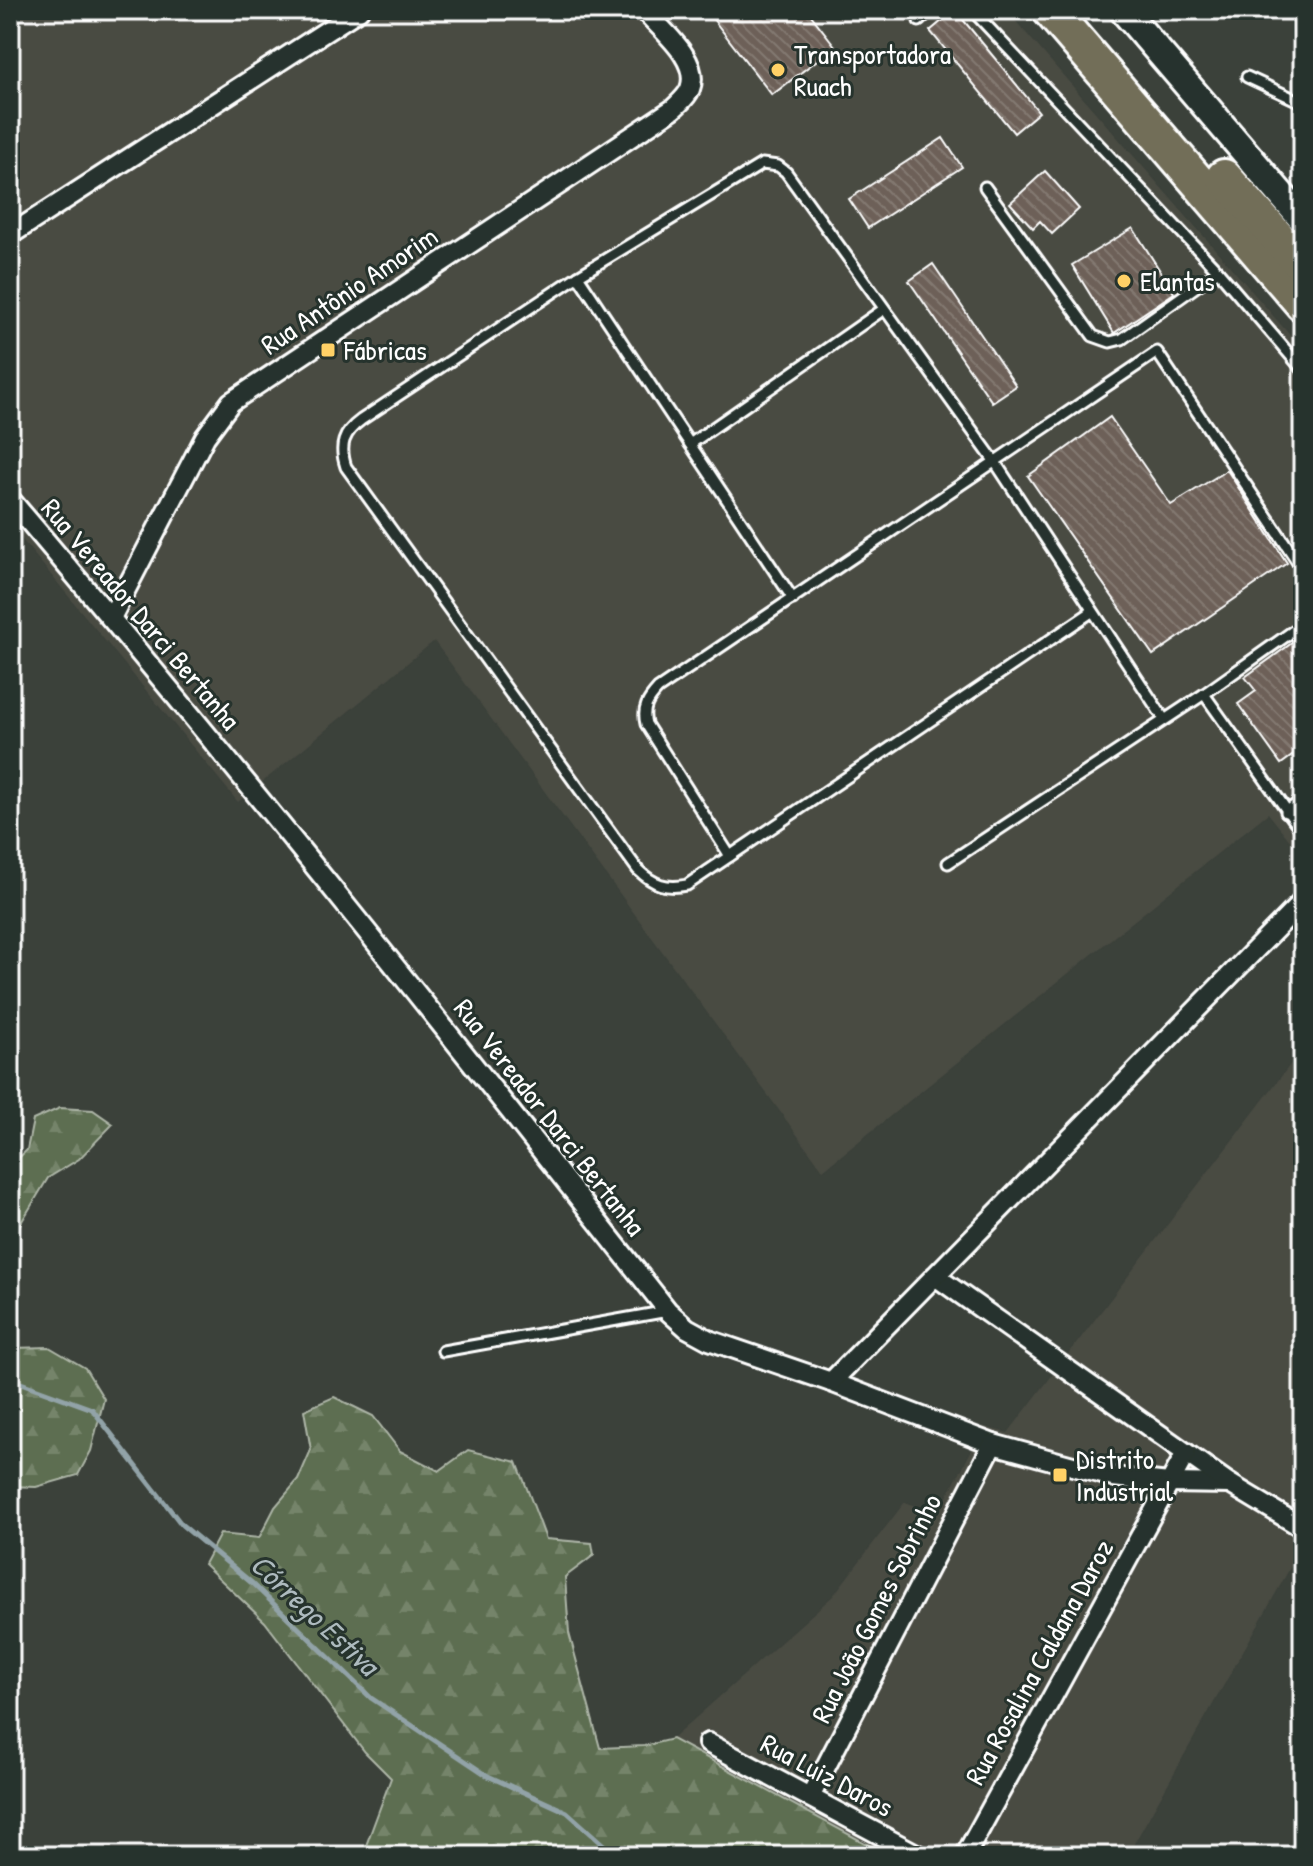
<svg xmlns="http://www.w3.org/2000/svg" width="1313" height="1866" viewBox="0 0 1313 1866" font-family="'Patrick Hand',sans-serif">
<defs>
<pattern id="forest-firs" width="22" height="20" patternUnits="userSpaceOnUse" patternTransform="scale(2)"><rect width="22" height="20" fill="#5d6e51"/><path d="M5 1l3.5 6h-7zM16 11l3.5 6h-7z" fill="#75846b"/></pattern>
<pattern id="building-back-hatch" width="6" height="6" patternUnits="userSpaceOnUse" patternTransform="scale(2)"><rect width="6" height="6" fill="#6d6158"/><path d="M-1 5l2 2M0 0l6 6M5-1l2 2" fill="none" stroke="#837971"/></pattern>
</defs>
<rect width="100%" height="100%" fill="#3b413a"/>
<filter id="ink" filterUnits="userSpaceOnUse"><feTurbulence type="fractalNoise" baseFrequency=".0125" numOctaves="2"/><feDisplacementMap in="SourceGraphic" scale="16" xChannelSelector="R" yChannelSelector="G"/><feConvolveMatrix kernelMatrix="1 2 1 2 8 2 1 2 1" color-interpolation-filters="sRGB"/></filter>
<g filter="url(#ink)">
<g fill="#4a4b43">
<polygon points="10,10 1006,10 1303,350 1303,857 1268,813 823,1170 434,641 238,802 10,525"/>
<polygon points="1303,1048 1303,1545 1127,1856 889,1856 672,1739 833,1596 905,1502 938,1514 984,1427 1008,1433"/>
</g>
<g fill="url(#forest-firs)" stroke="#aeb6a8" stroke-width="2">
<polygon points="60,1108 93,1110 113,1124 79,1159 48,1178 19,1226 10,1272 10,1166 27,1150 33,1120"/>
<polygon points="10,1345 12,1348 49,1347 85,1368 104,1399 91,1451 78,1475 36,1487 10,1486"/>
<polygon points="334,1397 373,1416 400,1451 439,1471 468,1450 517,1462 546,1539 592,1543 594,1555 565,1577 569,1633 600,1748 644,1746 672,1739 889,1856 368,1856 364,1851 391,1778 365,1752 265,1622 204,1564 220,1534 259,1538 275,1507 298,1480 311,1450 304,1410"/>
</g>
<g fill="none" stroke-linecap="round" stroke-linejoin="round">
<polyline stroke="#92a3a8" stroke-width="5" points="10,1379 92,1409 182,1525 253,1584 371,1698 488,1776 567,1812 616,1856"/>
</g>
<g fill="url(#building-back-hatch)" stroke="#fff" stroke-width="2">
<polygon points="706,10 807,10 835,46 772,95"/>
<polygon points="955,10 1039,112 1014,133 930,31"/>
<polygon points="943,138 962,167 868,228 849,199"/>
<polygon points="1045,171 1079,209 1052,234 1040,221 1033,228 1010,203"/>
<polygon points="1133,228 1174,293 1114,333 1072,265"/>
<polygon points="933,264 1016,386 992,402 909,281"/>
<polygon points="1110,417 1171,505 1227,470 1287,563 1153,655 1028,476"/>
<polygon points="1303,635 1303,748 1281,764 1238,704 1256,691 1245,677"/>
</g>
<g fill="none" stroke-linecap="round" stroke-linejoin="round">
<defs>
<g id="lane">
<polyline points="972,10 1218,271 1303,370"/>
<polyline points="919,21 931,10"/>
<polyline points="1247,77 1303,103"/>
<polyline points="985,187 1093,336 1110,342 1122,339 1218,271"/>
<polyline points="578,276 793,599"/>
<polyline points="690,444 884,309"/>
<path d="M1093,611L687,885C666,889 654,885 638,870L346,467C339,446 343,433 361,420L578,276L762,164L778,166L786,172L995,462L1164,719"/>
<polyline points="1204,694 1303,624"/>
<polyline points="1286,812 1303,799"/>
<path d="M730,856L646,724C642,708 648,700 658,689L1157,352L1303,570"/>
<polyline points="948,863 1204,694 1303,833"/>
<polyline points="443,1351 668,1311"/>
</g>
<g id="street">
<polyline points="10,235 359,10"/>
<path d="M10,499C236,764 453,1038 668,1311L687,1328L709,1340L831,1382L993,1444L1113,1477L1169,1483L1230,1484"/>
<path d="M111,618L205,437L231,402L673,109C679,103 687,97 690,89C701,60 661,30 644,10"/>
<polyline points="935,1276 1230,1484 1303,1528"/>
<polyline points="831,1382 1303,901"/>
<polyline points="708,1743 920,1856"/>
<polyline points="810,1797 993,1444"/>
<polyline points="965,1856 1186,1453"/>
</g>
<polyline id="secondary" points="1123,10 1303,220"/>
<g id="highway">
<polyline points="1050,10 1303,304"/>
<polyline points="1224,177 1303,266"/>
</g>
</defs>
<use href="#lane" stroke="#fff" stroke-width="15"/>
<use href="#street" stroke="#fff" stroke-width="24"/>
<use href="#secondary" stroke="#fff" stroke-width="32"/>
<use href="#highway" stroke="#fff" stroke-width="40"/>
<use href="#lane" stroke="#26332d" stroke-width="9"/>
<use href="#street" stroke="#26332d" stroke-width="18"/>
<use href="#secondary" stroke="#26332d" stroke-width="26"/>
<use href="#highway" stroke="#726e59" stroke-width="34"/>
</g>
</g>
<g fill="#ffd166" stroke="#26332d" stroke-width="3">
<circle cx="778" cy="70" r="8"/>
<circle cx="1124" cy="281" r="8"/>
<rect x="320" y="342" width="16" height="16" rx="4"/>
<rect x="1052" y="1467" width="16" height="16" rx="4"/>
</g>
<g text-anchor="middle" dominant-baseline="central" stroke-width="6" stroke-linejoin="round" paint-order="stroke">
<g font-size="28" fill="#fff" stroke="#26332d" text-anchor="start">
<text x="794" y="54">Transportadora<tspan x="794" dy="32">Ruach</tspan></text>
<text x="1140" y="281">Elantas</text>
<text x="344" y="350">Fábricas</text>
<text x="1076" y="1459">Distrito<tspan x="1076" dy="32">Industrial</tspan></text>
</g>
<g font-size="28" fill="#fff" stroke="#26332d">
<text transform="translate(349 290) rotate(-34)">Rua Antônio Amorim</text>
<text transform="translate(141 614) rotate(50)">Rua Vereador Darci Bertanha</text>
<text transform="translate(550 1117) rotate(52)">Rua Vereador Darci Bertanha</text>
<text transform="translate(876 1608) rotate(-63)">Rua João Gomes Sobrinho</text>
<text transform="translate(1039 1662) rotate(-61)">Rua Rosalina Caldana Daroz</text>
<text transform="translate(827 1775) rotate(28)">Rua Luiz Daros</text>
</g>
<g font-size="30" font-style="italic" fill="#adbabe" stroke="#26332d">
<text transform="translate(315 1614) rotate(43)">Córrego Estiva</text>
</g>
</g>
<rect width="1313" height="1866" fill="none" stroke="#26332d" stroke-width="40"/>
<rect x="20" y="20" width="1273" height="1826" fill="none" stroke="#fff" stroke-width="3" filter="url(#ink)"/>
</svg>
